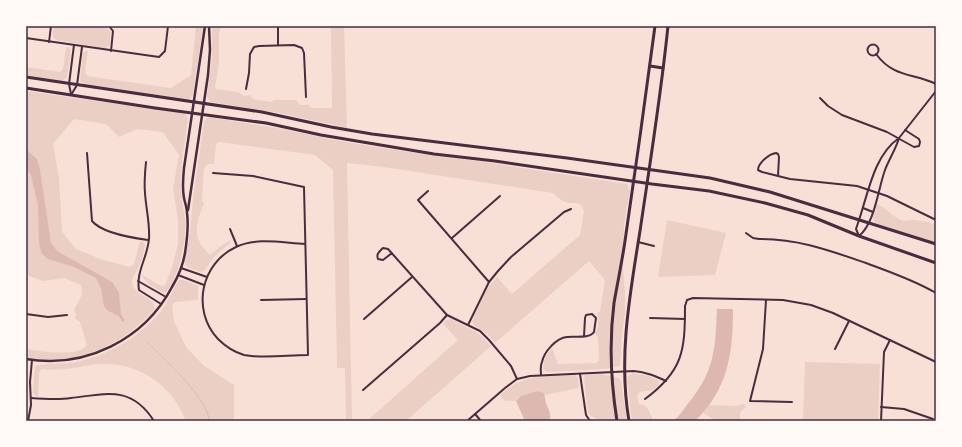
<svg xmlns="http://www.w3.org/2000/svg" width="962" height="447" viewBox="0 0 962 447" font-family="'Golos Text',sans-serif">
<rect width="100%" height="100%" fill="#f7e1d7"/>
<g fill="#ebcfc5">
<path d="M54,26H99L107,28L111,32L110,45L105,48L56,40C51,37 53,31 54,26Z"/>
<polygon points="196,26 202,26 203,27 193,94 191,98 187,99 84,84 80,81 83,53 88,50 85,72 87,76 171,88 191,75"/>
<polygon points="212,26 222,26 219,32 219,63 215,87 216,89 238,92 244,96 250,95 253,99 271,102 274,100 296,100 300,105 306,105 308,104 311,108 332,108 331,26 344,26 347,128 279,113 210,102 207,96 212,58"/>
<polygon points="66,47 70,48 71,52 67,77 62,81 26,75 26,67 60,72 63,69"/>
<path d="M26,91L183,113L186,115L188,118C186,138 181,159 181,180C180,193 183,206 185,219C187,237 179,280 165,293C158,291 144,282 142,275L161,286L165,285L171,270L178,244V221L173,188L179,155L163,132L137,129L119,137L106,124L74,119L53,144L59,178L62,232L76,249L103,260L130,267L134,264L140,241L143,242L145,245C144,252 142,260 139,266C137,271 133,276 132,281C132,296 155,296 155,309C122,345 77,368 26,357V349C40,351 78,358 87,345L80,322L75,318L76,314L74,310L82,295L81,285L64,278L43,281L26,275Z"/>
<path d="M210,117L282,129L345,142L435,156L478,161L627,184L630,190L624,226L623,268L625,293V313L622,333L620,366L605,369L547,372L545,371L543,368L545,358L552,348L558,364L597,363L599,360L598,338L595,333C599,327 599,319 597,313L600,311L605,280L589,261L495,343L488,335L474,325L472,321L487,289L497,277L512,294L580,235L584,212L582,206L577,203H568L562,201L553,193L384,167L347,163L352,421H346L345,368H337L333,170L315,155L219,142L216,144L214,164H208L204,169L202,201L204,203C196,224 191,238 210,255L221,246L231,240L230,243L214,257L204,271L200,272L188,267L186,266L185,261L190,232L193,198L204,122L207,118Z"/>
<path d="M877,204C887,208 892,216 901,220C905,222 907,220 911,220C919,220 928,222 936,225V243L875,223L873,218Z"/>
<polygon points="667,220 726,233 715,275 658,277"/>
<path d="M179,280H184L198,286V300L175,302L172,305L174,321L186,347L204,366L234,385V421H186C172,385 139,362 100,364C91,364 82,367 73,368C63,370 53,370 42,369L39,372L38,396H36L33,392L35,366C41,363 67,364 77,362C112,354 143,335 164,307C170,298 173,288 179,280Z"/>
<polygon points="451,319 478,333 491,346 406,421 367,421 458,340 443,324 446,320"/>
<polygon points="805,362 880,364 878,421 803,421"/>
<path d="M633,373L649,376L659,381L658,386C656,387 655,389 652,390C646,393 633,387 639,404L646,406L654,421H632L627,379L628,376Z"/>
<path d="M601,374L619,378L621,381L627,421H599C596,417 591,417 588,413L584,378L585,375Z"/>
<path d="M575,375L578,378L579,388L545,395L544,393L518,398L516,401H505L500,395C524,373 545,377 575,375Z"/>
<polygon points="744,404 746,407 740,413 740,421 717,421 703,413 709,405 736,406"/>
</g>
<g fill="#dcb8b0">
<polygon points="26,149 37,159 40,170 51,243 57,251 112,282 119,293 121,315 125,320 122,322 119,316 108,311 104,306 101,288 96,278 74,267 48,259 42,254 39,244 38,205 31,175 26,168"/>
<path d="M717,309H733C733,354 728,389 695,421H673C679,417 683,410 687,405C715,371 715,350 717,309Z"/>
<path d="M538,391L544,393C545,396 545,400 546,403C549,411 551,412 550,421H525L516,401L521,396Z"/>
</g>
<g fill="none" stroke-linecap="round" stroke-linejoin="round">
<path stroke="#dcb8b0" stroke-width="1" d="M148,343C169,365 202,391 210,421"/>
<g stroke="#4a2c40" stroke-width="2">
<polyline points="109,26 113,31 111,51"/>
<polyline points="26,38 159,57 165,51 168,26"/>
<polyline points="49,42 51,26"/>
<circle cx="873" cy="50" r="5.5"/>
<polyline points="278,45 278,26"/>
<path d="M876,54C894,78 913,73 936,84"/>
<polyline points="246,89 249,73 250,54 254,47 259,46 294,45 302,48 304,53 306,97"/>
<polyline points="71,94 69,84 74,45"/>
<polyline points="71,95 77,85 82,47"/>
<polyline points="820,98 828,106 842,115 887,132 914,147 919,146 920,142 919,139 905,130"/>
<path d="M899,138C896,149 889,159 885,170C878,189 875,223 859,236L856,229L858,223C868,195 873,156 899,138L936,91"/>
<path d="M87,153L92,221C102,233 133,238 148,240"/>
<path d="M146,162C145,172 144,183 145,193C146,209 150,223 149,239C147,259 136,271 139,290L161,304"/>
<path d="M213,173L253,176L304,187L308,355C288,355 263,359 244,355C234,352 225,346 218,339C191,310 201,263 236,247C257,237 283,243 305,244"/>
<path d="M778,176L779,157L778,154L776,153C769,154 758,163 758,170L762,172L790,179L857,186L887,196L936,220"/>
<polyline points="428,191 418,200 489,282"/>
<polyline points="863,208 873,212"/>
<polyline points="230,229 237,246"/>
<path d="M746,233L753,238L759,239C799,239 828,250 866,263C890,272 914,280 936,293"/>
<polyline points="452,238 500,196"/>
<polyline points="638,242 654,246"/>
<path d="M392,253L383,260L378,259C376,254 379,252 383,248L388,249L447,315L480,331L489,340L511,366L517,379"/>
<polyline points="181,268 207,277"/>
<polyline points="178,275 204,285"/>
<polyline points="138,281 166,297"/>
<polyline points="261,300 306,299"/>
<polyline points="766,300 763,349 750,401 792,402"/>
<polyline points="26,314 48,317 67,315"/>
<polyline points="650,318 685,319"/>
<polyline points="364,319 412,277"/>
<polyline points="468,325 489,282 498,271 511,257 564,212 571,209"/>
<polyline points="835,349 849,321"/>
<polyline points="580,374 586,415 590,421"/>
<path d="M541,375C541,371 540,366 542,362C544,352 556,338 567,337C576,336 589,339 594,332L596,318L592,314L586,315L585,318L584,336"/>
<polyline points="363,390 440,323 447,315"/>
<path d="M31,398C44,399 58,400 71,398C106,394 131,385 154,421"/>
<path d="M645,399C683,371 685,351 685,306L687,300L693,298L783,300L811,305L833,313L936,362"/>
<polyline points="881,407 904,409 933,419"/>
<polyline points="475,414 481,421"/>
<polyline points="28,421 31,405 30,382 32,360"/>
<path d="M467,421L505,388L517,379L530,376L634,371C646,372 655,376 666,381"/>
<polyline points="881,421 884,352 890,340"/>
</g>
<g stroke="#4a2c40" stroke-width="2.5">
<polyline points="188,210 208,75 210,50 209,26"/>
<path d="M26,359C85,369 144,340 172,287C178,277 183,265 185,253C187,240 189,227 187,213C187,208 185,203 184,198C182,188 183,178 184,168L205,26"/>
</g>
<g stroke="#4a2c40" stroke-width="3">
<polyline points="650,66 663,68"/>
<polyline points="26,77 262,112 331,127 372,134 567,158 710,178 770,192 936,244"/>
<polyline points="26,88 155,108 266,123 321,135 434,154 495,161 652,184 709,191 765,203 808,215 859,236 936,263"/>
<path d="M617,421C611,383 609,342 614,303C618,280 623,257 626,234C636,165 646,95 655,26"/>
<path d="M629,421C618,357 630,294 640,231C650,163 661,95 668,26"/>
</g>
</g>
<rect width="962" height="447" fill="none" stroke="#fffaf5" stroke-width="54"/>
<rect x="27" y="27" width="908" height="393" fill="none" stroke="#4a2c40" stroke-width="1.5"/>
</svg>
